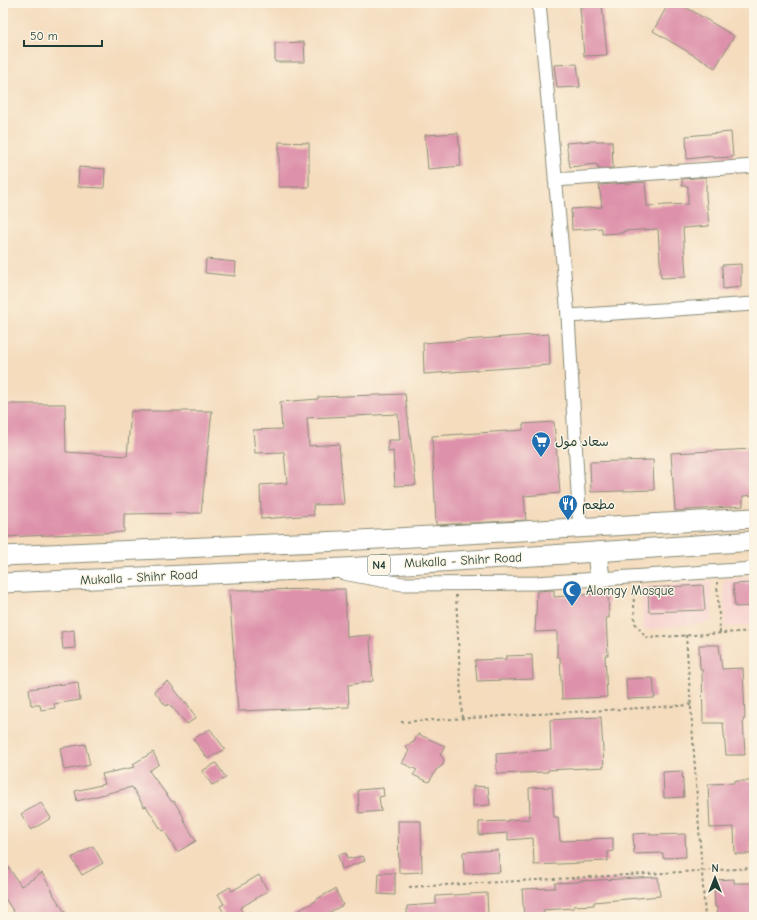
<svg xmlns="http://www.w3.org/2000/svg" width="757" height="920" viewBox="0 0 757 920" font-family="'Comic Neue','Playpen Sans Arabic',sans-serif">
<rect width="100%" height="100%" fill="#fcf5e5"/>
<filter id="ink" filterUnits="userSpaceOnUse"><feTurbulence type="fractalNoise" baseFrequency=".025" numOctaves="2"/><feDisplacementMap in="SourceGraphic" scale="8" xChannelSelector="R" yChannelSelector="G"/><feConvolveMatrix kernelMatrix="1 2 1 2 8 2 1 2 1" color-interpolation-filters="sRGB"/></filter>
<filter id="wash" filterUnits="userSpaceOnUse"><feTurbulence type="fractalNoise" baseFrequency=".012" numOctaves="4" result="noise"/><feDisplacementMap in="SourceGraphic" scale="16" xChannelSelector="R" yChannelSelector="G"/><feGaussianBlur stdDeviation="0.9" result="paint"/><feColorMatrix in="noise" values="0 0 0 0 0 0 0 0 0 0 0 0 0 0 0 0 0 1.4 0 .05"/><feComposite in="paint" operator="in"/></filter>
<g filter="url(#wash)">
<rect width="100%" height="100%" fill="#f4dcbd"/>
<g fill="#f7d0cf">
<polygon points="754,577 754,625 725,627 724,579"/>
<polygon points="711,581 712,622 644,630 641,587"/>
</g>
<g id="blocks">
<g fill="#dd91aa">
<polygon points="669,3 679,3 734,36 715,68 653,31"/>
<polygon points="602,5 607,55 584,56 580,7"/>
<polygon points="304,42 305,62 275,62 275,43"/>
<polygon points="577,64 580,87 557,88 554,65"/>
<polygon points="731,132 733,157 714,158 713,156 687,159 686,136"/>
<polygon points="458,133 461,166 428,169 425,135"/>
<polygon points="592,141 612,141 613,168 598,169 598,165 596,165 596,164 570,167 566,143"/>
<polygon points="279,142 309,143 309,187 279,187"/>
<polygon points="79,167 105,169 104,188 78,187"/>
<polygon points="706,177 706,196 709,226 683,228 686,277 661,278 658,229 623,231 623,233 602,234 602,228 572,230 571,209 602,207 599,185 645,182 647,206 688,204 688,186 682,186 682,179"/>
<polygon points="206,259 236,262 235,276 205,273"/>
<polygon points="741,264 741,287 723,289 722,265"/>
<polygon points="549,334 550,365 424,374 423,343"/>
<polygon points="405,394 416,485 395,486 393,451 388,452 388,440 400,440 398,414 307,418 309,446 339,444 344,504 313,505 314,515 261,519 260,485 287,483 284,452 255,453 253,430 282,429 280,402 318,399 318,397"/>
<polygon points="3,404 65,404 66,452 127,456 131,411 212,411 201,513 124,514 124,532 3,537"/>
<polygon points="554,422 560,493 524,496 526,520 436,525 432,436 523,430 523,424"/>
<polygon points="754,449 754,495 743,496 743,506 675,511 671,453"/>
<polygon points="653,460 654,490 591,492 590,462"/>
<polygon points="754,583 754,606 735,607 733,584"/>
<polygon points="703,585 705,610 649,612 648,588"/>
<polygon points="345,589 347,637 371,635 370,642 373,681 348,685 349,707 238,711 229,590"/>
<polygon points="554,590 554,597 608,593 609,618 606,618 608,655 605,655 607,697 562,699 560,657 557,657 557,631 535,632 537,591"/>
<polygon points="74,630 75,648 63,649 61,632"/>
<polygon points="699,645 719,645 722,669 743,668 745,719 743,719 745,755 726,755 723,723 703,723 702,669 700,669"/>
<polygon points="532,655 533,679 477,681 475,660 506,659 506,656"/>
<polygon points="653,678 655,698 627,699 626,679"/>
<polygon points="168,681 185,703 186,702 196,718 187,724 169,704 166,706 154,691"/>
<polygon points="78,682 80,700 54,704 55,708 41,710 40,705 31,705 29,689"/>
<polygon points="601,717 604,767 548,770 548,772 497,774 496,754 551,750 550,720"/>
<polygon points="210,729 225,749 208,759 193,739"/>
<polygon points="418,734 445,746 440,755 444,759 443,765 436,770 429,782 413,775 417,770 402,763 409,751 405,746 414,742"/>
<polygon points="85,744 90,765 64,770 60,748"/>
<polygon points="153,752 159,764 149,771 172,802 174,801 184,818 183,819 196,841 177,852 164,830 162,831 146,806 144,807 132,787 77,801 75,791 105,784 102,774 135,767 133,764"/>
<polygon points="216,763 226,778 212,785 202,771"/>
<polygon points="682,771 684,797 664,798 663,772"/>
<polygon points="734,781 754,781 754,825 751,825 751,854 735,854 734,827 710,828 708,784 734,783"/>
<polygon points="473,786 488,787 490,805 473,806"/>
<polygon points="552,787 554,817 558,817 560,841 590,840 590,839 613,838 613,851 608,852 608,861 583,862 583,863 534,865 533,838 508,840 508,833 479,835 479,822 508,821 508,820 530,819 529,788"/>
<polygon points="383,788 384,796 379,797 381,811 359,813 358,790"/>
<polygon points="41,803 51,818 31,830 21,814"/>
<polygon points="398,821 421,821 422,872 399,873"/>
<polygon points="650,833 650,835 685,834 686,857 663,858 663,853 634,854 633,834"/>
<polygon points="93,846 103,863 82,875 72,858"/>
<polygon points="498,850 500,872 464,874 463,852"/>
<polygon points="346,853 347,859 363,856 365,861 342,869 338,855"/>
<polygon points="3,859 21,886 42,873 54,894 53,894 68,917 46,917 44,914 39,917 17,917 3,895"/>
<polygon points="379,873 395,873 395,895 378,894"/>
<polygon points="259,875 268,891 240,908 246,917 226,917 220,906 224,904 218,894 230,887 232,891"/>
<polygon points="658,877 660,896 594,902 594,905 574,906 574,908 543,910 544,917 524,917 522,889 555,888 555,883 579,882 579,881"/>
<polygon points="734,879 734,883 754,883 754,917 718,917 717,907 715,907 714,880"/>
<polygon points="335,889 343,905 321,917 287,917 316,901 315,900"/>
<polygon points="487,893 488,917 407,917 407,906 436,904 436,896"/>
</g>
</g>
</g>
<g filter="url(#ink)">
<use href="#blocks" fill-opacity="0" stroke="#8a8c78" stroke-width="1"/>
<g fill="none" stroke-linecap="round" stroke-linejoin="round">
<defs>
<g id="minor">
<polyline points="539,3 568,316 580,528"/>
<polyline points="555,180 754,166"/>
<polyline points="568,316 754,304"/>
<polyline points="343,573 402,584 536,583 754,569"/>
</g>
<g id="highway">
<polyline points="597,552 600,579"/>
<polyline points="3,556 342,541 754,518"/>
<polyline points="3,583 344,568 581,553 754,541"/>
</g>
</defs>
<use href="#minor" stroke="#8a8c78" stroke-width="15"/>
<use href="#highway" stroke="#8a8c78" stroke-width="21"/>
<g stroke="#8a8c78" stroke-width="2" stroke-dasharray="3 3" stroke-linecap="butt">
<polyline points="717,582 720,633"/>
<polyline points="633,587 635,623 646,638 754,631"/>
<polyline points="456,595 462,718"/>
<polyline points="686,635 705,917"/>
<polyline points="401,722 691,705"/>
<polyline points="409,887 754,868"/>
<polyline points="3,911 7,917"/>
</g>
<use href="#minor" stroke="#fff" stroke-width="13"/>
<use href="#highway" stroke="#fff" stroke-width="19"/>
</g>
</g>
<defs>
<symbol id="supermarket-pin" viewBox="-11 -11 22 30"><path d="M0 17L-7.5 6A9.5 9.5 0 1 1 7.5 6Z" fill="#1f6fb2" stroke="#fcf5e5"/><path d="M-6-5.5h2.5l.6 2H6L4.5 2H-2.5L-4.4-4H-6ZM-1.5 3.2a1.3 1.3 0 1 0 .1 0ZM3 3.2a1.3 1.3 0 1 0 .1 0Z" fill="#fff"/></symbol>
<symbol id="restaurant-pin" viewBox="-11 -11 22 30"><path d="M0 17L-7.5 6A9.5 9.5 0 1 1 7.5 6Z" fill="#1f6fb2" stroke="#fcf5e5"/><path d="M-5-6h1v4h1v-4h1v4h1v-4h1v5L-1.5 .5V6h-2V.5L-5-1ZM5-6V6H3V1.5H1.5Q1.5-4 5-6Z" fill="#fff"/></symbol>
<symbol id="mosque-pin" viewBox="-11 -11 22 30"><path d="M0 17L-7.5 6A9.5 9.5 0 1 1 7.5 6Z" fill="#1f6fb2" stroke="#fcf5e5"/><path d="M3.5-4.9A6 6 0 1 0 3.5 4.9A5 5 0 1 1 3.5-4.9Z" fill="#fff"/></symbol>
</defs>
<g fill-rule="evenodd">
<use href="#supermarket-pin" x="530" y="430" width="22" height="30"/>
<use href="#restaurant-pin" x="557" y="493" width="22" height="30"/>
<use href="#mosque-pin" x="561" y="579" width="22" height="30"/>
</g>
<g text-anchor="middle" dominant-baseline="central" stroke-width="3" stroke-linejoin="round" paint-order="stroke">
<rect fill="#fcf5e5" stroke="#617469" stroke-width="1" x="368" y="555" width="22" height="20" rx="3"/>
<g font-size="12" font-weight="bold" fill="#1f3d34">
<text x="379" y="565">N4</text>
</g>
<g font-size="13" fill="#1f3d34" stroke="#fcf5e5" text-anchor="start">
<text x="555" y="441">سعاد مول</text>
<text x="582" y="504">مطعم</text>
<text x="586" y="590">Alomgy Mosque</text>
</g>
<g font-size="13" fill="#1f3d34" stroke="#fcf5e5">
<text transform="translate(463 560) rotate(-3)">Mukalla - Shihr Road</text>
<text transform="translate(139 577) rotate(-3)">Mukalla - Shihr Road</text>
</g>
</g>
<rect width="757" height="920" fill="none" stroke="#fcf5e5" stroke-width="16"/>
<g transform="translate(715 878)" stroke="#fcf5e5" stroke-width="3" paint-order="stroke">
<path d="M0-3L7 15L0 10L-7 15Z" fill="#1f3d34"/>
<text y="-6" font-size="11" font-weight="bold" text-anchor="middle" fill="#1f3d34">N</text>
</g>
<path d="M24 40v6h78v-6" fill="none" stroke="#1f3d34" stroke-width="2"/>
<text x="30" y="40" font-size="12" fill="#1f3d34" stroke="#fcf5e5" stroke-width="3" paint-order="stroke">50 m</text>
</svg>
